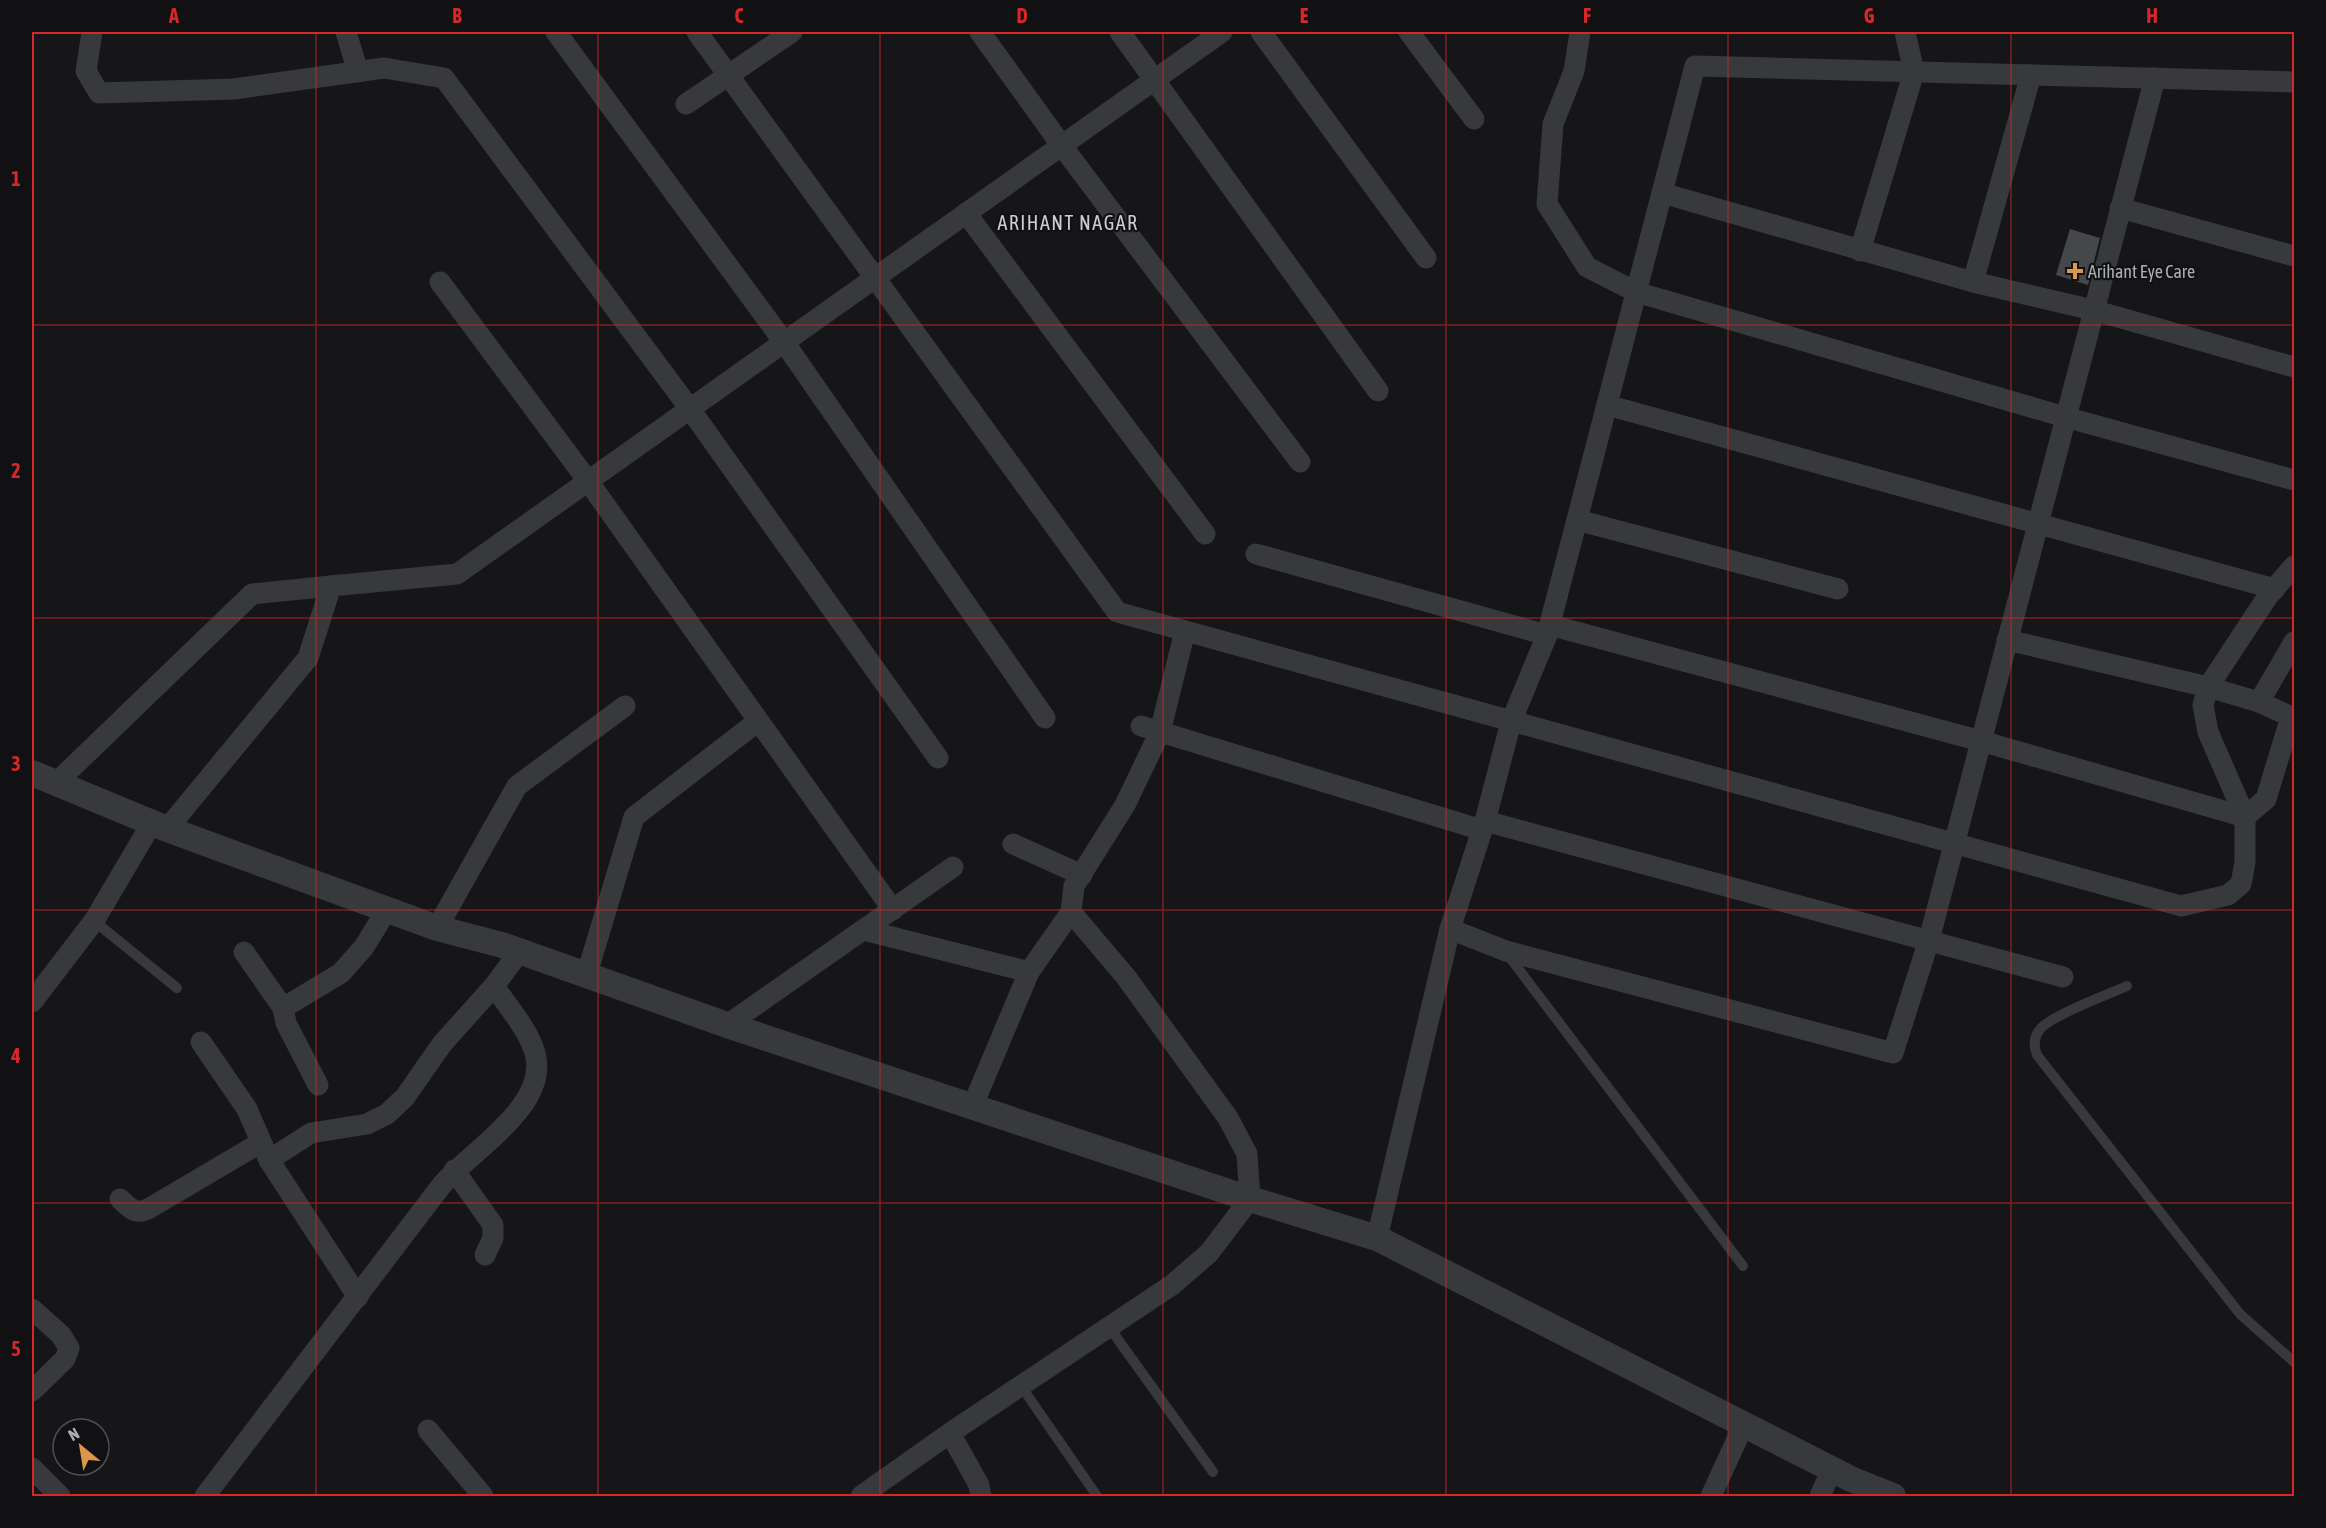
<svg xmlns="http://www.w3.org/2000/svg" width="2326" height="1528" viewBox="0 0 2326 1528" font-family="'Asap Condensed',sans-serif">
<rect width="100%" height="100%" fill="#161618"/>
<polygon fill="#45474a" points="2070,229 2100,238 2088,285 2056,275"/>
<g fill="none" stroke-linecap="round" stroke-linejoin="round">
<g stroke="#38393c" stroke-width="10">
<polyline points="94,921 177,988"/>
<polyline points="1508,955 1743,1266"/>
<path d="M2127,986C2107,995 2055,1014 2041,1028C2034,1036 2033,1045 2037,1055L2240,1314L2294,1362"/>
<polyline points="1109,1327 1213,1472"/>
<polyline points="1021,1386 1097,1496"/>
</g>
<g stroke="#38393c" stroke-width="21">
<polyline points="92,32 86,71 99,93 234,89 384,68 444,78 690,409 938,758"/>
<polyline points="346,32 358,72"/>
<polyline points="556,32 784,342 1045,718"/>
<polyline points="697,32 1117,612 2181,906 2228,895 2241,884 2245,862 2245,817 2208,732 2203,705 2208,687 2268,596 2294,566"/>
<polyline points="980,32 1062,146 1300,462"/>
<polyline points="1120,32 1378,391"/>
<polyline points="1261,32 1426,258"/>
<polyline points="1409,32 1474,119"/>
<polyline points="1580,32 1574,71 1553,124 1547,204 1587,267 1636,292 2065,417 2294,480"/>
<polyline points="686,104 792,32"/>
<polyline points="1662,193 1973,282 2093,310 2294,367"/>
<polyline points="2120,208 2294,256"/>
<polyline points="966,213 1205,534"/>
<polyline points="1860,251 1914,72 1905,32"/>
<polyline points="440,282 588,481 893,910"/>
<polyline points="1973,282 2031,75"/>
<polyline points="1607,405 2275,589"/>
<polyline points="1577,520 1838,589"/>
<polyline points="1256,554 1547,635"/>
<polyline points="1550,625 1981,741 2245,817 2266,799 2291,717"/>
<polyline points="2007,640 2208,687 2259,702 2294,718"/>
<polyline points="2259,702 2294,642"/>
<polyline points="1141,726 1482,830"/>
<polyline points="57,782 252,594 331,586"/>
<polyline points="1485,821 2063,977"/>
<polyline points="167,829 308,658 331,586 457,574 1222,32"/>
<polyline points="1013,844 1082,875"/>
<polyline points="437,928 517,786 625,706"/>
<polyline points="1450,929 1506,951 1893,1053 1929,940 2155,78"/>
<polyline points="864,930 1029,972"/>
<polyline points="244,952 283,1008 286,1023 318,1085"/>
<polyline points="586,977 634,817 758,721"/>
<polyline points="32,1002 94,921 153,821"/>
<polyline points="283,1008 341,973 364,947 388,908"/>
<polyline points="727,1025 953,867"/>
<polyline points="201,1042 247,1109 269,1160 358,1297"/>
<polyline points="973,1105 1029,972 1071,912 1074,886 1125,805 1160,732 1185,631"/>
<polyline points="269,1160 311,1133 367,1124 387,1114 405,1097 442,1044 494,986 520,951"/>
<polyline points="454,1170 493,1225 493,1238 485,1255"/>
<path d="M120,1199C130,1208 134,1215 148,1209L260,1143"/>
<polyline points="1377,1238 1450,929 1485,821 1511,722 1547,635 1695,66 2294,82"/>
<polyline points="32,1309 61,1335 69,1348 65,1359 32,1391"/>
<polyline points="428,1430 483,1496"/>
<polyline points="950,1433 979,1485 981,1496"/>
<polyline points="32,1468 60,1496"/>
<path d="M205,1496L441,1186C470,1151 550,1106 535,1053C528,1029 508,1007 494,986"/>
<polyline points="861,1496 950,1433 1172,1285 1209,1253 1250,1199 1247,1154 1228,1118 1126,977 1071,912"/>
<polyline points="1711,1496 1744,1424"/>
<polyline points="1820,1496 1832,1469"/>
</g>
<polyline stroke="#38393c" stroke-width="26" points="32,773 167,829 437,928 502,945 727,1025 1250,1199 1377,1238 1853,1480 1893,1496"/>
</g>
<path fill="none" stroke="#d62828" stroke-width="1.5" stroke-opacity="0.55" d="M316,32V1496M598,32V1496M880,32V1496M1163,32V1496M1446,32V1496M1728,32V1496M2011,32V1496M32,325H2294M32,618H2294M32,910H2294M32,1203H2294"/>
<path fill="#dc974a" stroke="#111113" stroke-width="2" d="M2072 262h6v6h6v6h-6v6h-6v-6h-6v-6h6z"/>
<g text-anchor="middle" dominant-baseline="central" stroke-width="4.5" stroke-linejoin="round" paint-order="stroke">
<g font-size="18" fill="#aaafb6" stroke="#111113" text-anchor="start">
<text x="2088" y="271">Arihant Eye Care</text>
</g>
<g font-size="20" letter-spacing="1.5" fill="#caced3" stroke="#111113">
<text x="1068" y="222">ARIHANT NAGAR</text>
</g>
</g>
<rect width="2326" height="1528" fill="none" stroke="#111113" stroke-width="66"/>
<g transform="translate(81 1447) rotate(330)"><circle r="28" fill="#111113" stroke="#4e5054" stroke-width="1.5"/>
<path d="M0-4.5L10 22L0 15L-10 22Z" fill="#dc974a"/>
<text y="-9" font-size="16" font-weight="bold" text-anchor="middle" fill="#aaafb6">N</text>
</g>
<rect x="33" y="33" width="2260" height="1462" fill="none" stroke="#d62828" stroke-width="2"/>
<g font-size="20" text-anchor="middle" font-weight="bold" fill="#d62828">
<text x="174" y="23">A</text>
<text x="457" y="23">B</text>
<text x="739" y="23">C</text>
<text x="1022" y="23">D</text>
<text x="1304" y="23">E</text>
<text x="1587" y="23">F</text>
<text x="1869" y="23">G</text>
<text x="2152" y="23">H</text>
<text x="16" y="186">1</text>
<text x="16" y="478">2</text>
<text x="16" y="771">3</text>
<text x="16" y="1063">4</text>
<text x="16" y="1356">5</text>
</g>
</svg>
